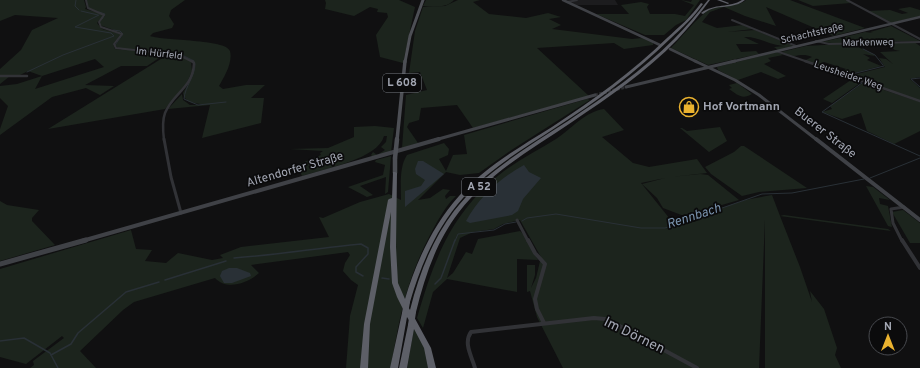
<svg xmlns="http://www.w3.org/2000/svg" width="920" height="368" viewBox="0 0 920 368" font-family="Overpass,sans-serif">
<rect width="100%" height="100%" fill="#101011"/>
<polygon fill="#1c1c1e" points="565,0 615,0 618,5 576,5"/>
<g fill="#1c241d" fill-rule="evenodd">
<path d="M0,0H84L86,7L85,9L102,14L103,16L97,23L102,29L121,34L113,44L115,49L165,54L147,66H121L85,85L114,86L100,95L86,88L52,97L0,135V129L8,106L0,98V86L17,84L42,76L28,71L16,77L10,76L0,84V69L21,50L32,30L58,18L15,15L0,21ZM95,59L104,67L35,89L42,76Z"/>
<path d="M86,0H185L171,10L169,16L174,24L172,28L153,33L150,36C164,41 226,39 230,51C233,63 224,77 219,86L223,89L246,85H265L251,98H264L261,123L202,138L210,105L168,109L182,94L183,100L190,105H205L189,102L184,97L183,93L192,77L195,65C180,42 128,61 115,45L122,36V33L100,25V21L105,15L89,8Z"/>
<polygon points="325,0 399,0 415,7 403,63 380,57 376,35 388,17 387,13 377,12 378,9 370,7 354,16 325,9 326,3"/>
<path d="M426,0H454C447,8 433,7 423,6Z"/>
<polygon points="458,0 480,0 473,2 489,14 526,18 548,13 561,17 549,19 561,25 552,29 632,39 642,38 653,43 653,45 624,49 614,43 537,48 589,96 473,128 457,105 421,108 419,120 409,123 407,127 418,143 402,148 406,95 427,90 420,72 409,73 415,31 423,7 445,6"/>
<polygon points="681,0 691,2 692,0 700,0 686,20 676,25 664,35 645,35 596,14 629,14 621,5 641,2 649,4 647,7 650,14 675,14 685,16 694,5"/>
<path d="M746,0H790L865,28L833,36L766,7L776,26L745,16L724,7L710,12L702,22L717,28L743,25L753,29L727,32L755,30L793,46L778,50L774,47L785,46C770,46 758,36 744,37L759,44H736L741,52L756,51L759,54L708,65L671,48C680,39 701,13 711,9C720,5 741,6 746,0Z"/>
<polygon points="798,0 846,0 851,3 813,6"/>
<polygon points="910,7 920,10 920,16 891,23 868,11 890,10 902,14 908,13 898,9"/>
<path d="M891,26L920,41L847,42L873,54L875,56L863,54L870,58L867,60L881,66L847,75L840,73L846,69L824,62L818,65L804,61L812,57C805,54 801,55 794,56C790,56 785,53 781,52L806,46L842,44L821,42L840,38L845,40V37L865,32L873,33L870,32Z"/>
<polygon points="914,42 920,46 920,77 910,79 920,88 920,101 849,76 885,67 879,58 886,59 893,64 880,52 900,51 895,50 885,43"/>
<polygon points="777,52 783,55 768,58 771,61 764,64 786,76 778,79 761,72 738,80 718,70 717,67"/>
<polygon points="169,54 179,55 191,61 192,71 186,85 165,109 48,129"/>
<polygon points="851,80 860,83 832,103 823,99"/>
<path d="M737,83L752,94C742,100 738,95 729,89L732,88L729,85Z"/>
<polygon points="863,83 920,102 920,131 894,144 867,131 861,113 842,119 822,112 832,109 830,106"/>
<path d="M587,99L590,100L513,149L479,173L460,175L446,172L418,200L430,198L443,189L450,190L445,196L446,199L450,196H456C444,208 437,222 429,237C406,282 399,319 391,368H346L350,316L358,285L351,280L343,271L345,263L350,255L348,252L251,265L259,273C248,283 227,291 215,278L134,302L123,310L80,351L96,368H30L34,365L33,361L64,338L62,336L26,364L0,357V269L131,230L136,249L152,250L145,261L166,263L178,253L212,260L223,258L220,255L241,247L329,237L319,217L323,218L360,202L389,194L401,200C401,186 399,167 407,155L444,143L449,149L448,155L439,159L446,171L453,155L467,154L464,135Z"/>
<path d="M604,109L624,130L602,137L633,163L649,167L697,159L707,173L671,177L700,174L708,175L739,200L684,216L663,208L657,198L642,184L665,178L641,183L674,224L745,200L772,195L780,216L784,215L888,229L891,231L780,216L800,267L812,302L810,291L824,309L837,348L835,355L841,368H765V219L759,368H563L537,317L530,291L527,292V265H535V275L531,288L536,278L541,257L520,220L503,224L494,229L473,232L460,238L447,278L453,273L466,252L472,254L478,239L520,231L524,235L538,260L517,259V292L447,279L433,292L423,328L417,318C434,260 450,215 499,175C516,161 537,151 556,139C571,129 586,111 604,109Z"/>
<path d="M375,126L394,128L391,152L373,157L371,155L373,152L377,155L385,150L381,147L386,142L387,136H384C378,159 324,169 302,176L297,165L321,155L320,153L323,151L290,149L328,148L354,137V127Z"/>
<polygon points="720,127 727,141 709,152 680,128 682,128 687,131"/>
<polygon points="741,146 744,146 807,188 759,192 742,196 711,174 705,167 734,152"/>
<polygon points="391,156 388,192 385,194 386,177 360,186 373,195 367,197 348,187 383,175 385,165 375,162 376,160"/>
<polygon points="866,186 873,187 890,200 879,198 880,204 888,206 892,227 888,226"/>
<polygon points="0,201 7,205 39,210 32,218 32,221 55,245 0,261"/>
<polygon points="903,210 920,223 920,243 910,243 892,212"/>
<polygon points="414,328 425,348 431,368 407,368"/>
</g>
<g fill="#293036">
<polygon points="418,161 423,161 444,174 405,207 405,191 421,186 425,180 416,174 415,169"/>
<path d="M524,165L529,172L541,178L523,199L518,211L512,215L470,223L466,221C479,197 500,178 524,165Z"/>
<polygon points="229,268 237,268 250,273 251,276 232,283 224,283 220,276 222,271"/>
</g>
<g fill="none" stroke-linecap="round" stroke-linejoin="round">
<g stroke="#293036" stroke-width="1">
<polyline points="76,0 75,6 79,10"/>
<polyline points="81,11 98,15"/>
<polyline points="99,12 105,14 102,19"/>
<polyline points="113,30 120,31 123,34 115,45"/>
<polyline points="863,49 875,55 883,65"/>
<polyline points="165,52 180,54 194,61"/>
<path d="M195,64C195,77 185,86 184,99L198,105L226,102"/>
<polyline points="27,72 63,55 114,36 111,33 75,27 99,15"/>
<polyline points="848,75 884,66"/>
<polyline points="845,76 862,83 822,112 920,156"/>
<polyline points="920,78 911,79 920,87"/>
<polyline points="870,178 920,158"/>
<polyline points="522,221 527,218 556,214 641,228 665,228 762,194 792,193 864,179"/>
<polyline points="455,241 458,234 494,230 505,224 516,222"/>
</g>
<g stroke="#293036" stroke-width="1.5">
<path d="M234,258C277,255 318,248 361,244L368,248V254L356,267V272L363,276"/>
<polyline points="382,278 389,279"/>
<polyline points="165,280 226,261"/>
<polyline points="435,284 441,278 455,240"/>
<polyline points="0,341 24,338 50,353 58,368"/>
<polyline points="51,355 71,344 78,333 126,292 159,282"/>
</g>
<polyline stroke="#2d2e31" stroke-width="3" stroke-dasharray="3 1.5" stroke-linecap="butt" points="595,95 626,87"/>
<g stroke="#313236" stroke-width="2">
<polyline points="86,0 88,8 104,15 99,22 101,27 122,34 114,44 116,48 179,55 193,62"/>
<polyline points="847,0 920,39"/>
<polyline points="568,2 577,0"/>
<polyline points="732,20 796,46"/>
<polyline points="816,41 829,44 920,42"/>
<polyline points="776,51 808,62"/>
</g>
<g stroke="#313236" stroke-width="2.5">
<polyline points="805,61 920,101"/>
<polyline points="0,76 27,76"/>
<path d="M164,140C163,132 162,121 165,113C173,93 193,88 194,63L192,61"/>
</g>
<g stroke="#313236" stroke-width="3">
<polyline points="164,139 171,177 181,213"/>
<polyline points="517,220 528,241"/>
<polyline points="902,241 893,223 891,209 904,207"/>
</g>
<g stroke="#313236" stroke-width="4">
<polyline points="528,240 535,253 545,264 535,299 537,309 544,323"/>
<polyline points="902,240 920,268"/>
<path d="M475,368C472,357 463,343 471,332L594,318L605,319L614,323L697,368"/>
</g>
<g stroke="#3f4146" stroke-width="2.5">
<polyline points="563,0 660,45"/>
<polyline points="670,49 697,62"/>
<polyline points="731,62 920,17"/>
</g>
<g stroke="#3f4146" stroke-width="3">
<polyline points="695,61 735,80 759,95 817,140"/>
<polyline points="626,87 735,61"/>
<polyline points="435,140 595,95"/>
</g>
<g stroke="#3f4146" stroke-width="4">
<polyline points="816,139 920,220"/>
<polyline points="82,241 439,139"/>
</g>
<polyline stroke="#3f4146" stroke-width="5" points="0,264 86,240"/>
<polyline stroke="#4d4f55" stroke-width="3" points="405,62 410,36 423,0"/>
<polyline stroke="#4d4f55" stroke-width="3.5" points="397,140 405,61"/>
<g stroke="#4d4f55" stroke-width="4.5">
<polyline points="396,149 397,139"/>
<polyline points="395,158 395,173"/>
</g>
<g fill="#5d5f67" fill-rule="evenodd">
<path d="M708,0H710C700,14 689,27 677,40C646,72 609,97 572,122C532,149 489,173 459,212C436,242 425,276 416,312L415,314L413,315L431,348L436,368H428L424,348L414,329L407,368H399L408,325L409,323L410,322L407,317L398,368H390L402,313L404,311L397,297L392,283L390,247L391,212L370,324L368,368H360L364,324L388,200L389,199L392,198L393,173V172H395L397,173L396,247L398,283L405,299C416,262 433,225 459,196C485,167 520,147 552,127C593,100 632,72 667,38C679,27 691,17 701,3L703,4C694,17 682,28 670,39C635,73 596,102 555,128C523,149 489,169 463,198C437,227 421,264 410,302L409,304L407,305L410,310C419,274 432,240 454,211C484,172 528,147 568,121C605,96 642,71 674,39C686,27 697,14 708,0Z"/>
<polygon points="717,0 721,0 729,3 728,4"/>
<path d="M742,0H745C737,7 725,6 715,8C710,9 707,11 703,14L701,13C714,3 730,8 742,0Z"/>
</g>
<polyline stroke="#4d4f55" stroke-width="4.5" points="395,158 396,149"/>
<g stroke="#5d5f67" stroke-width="6">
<polyline points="405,313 407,302"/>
<polyline points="411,325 413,312"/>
</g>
</g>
<defs>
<symbol id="shop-ring" viewBox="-11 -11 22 22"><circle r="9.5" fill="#0b0b0c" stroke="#eab22f" stroke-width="1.5"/><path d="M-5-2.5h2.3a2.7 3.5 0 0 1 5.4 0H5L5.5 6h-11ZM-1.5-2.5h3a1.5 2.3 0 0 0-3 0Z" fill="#eab22f"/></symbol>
</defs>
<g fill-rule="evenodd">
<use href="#shop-ring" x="678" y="96" width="22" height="22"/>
</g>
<g text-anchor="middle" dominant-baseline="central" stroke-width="3.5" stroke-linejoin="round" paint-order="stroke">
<g font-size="10" fill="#a2a6b2" stroke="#0b0b0c">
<text transform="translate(812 34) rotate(-13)">Schachtstraße</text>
<text transform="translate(868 43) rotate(-1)">Markenweg</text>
<text transform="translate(159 54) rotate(7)">Im Hürfeld</text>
<text transform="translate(848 76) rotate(19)">Leusheider Weg</text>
</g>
<g fill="#0b0b0c" stroke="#757880" stroke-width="1">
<rect x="383" y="74" width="38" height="18" rx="3"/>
<rect x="462" y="178" width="34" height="18" rx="3"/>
</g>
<g font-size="11" font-weight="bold" fill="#a2a6b2">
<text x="402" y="83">L 608</text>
<text x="479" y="187">A 52</text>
</g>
<g font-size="12" font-weight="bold" fill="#a2a6b2" stroke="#0b0b0c" text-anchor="start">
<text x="703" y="107">Hof Vortmann</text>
</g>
<g font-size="12" fill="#a2a6b2" stroke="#0b0b0c">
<text transform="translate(825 133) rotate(38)">Buerer Straße</text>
<text transform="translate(295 170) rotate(-16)">Altendorfer Straße</text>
</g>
<g font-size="13" font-style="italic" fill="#7992ac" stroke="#0b0b0c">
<text transform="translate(694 217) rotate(-18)">Rennbach</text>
</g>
<g font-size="14" fill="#a2a6b2" stroke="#0b0b0c">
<text transform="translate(634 336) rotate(26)">Im Dörnen</text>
</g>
</g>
<g transform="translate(888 336)"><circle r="19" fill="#0b0b0c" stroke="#47494e"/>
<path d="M0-3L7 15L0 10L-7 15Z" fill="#eab22f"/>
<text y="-6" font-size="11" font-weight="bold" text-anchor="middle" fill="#a2a6b2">N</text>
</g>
</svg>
